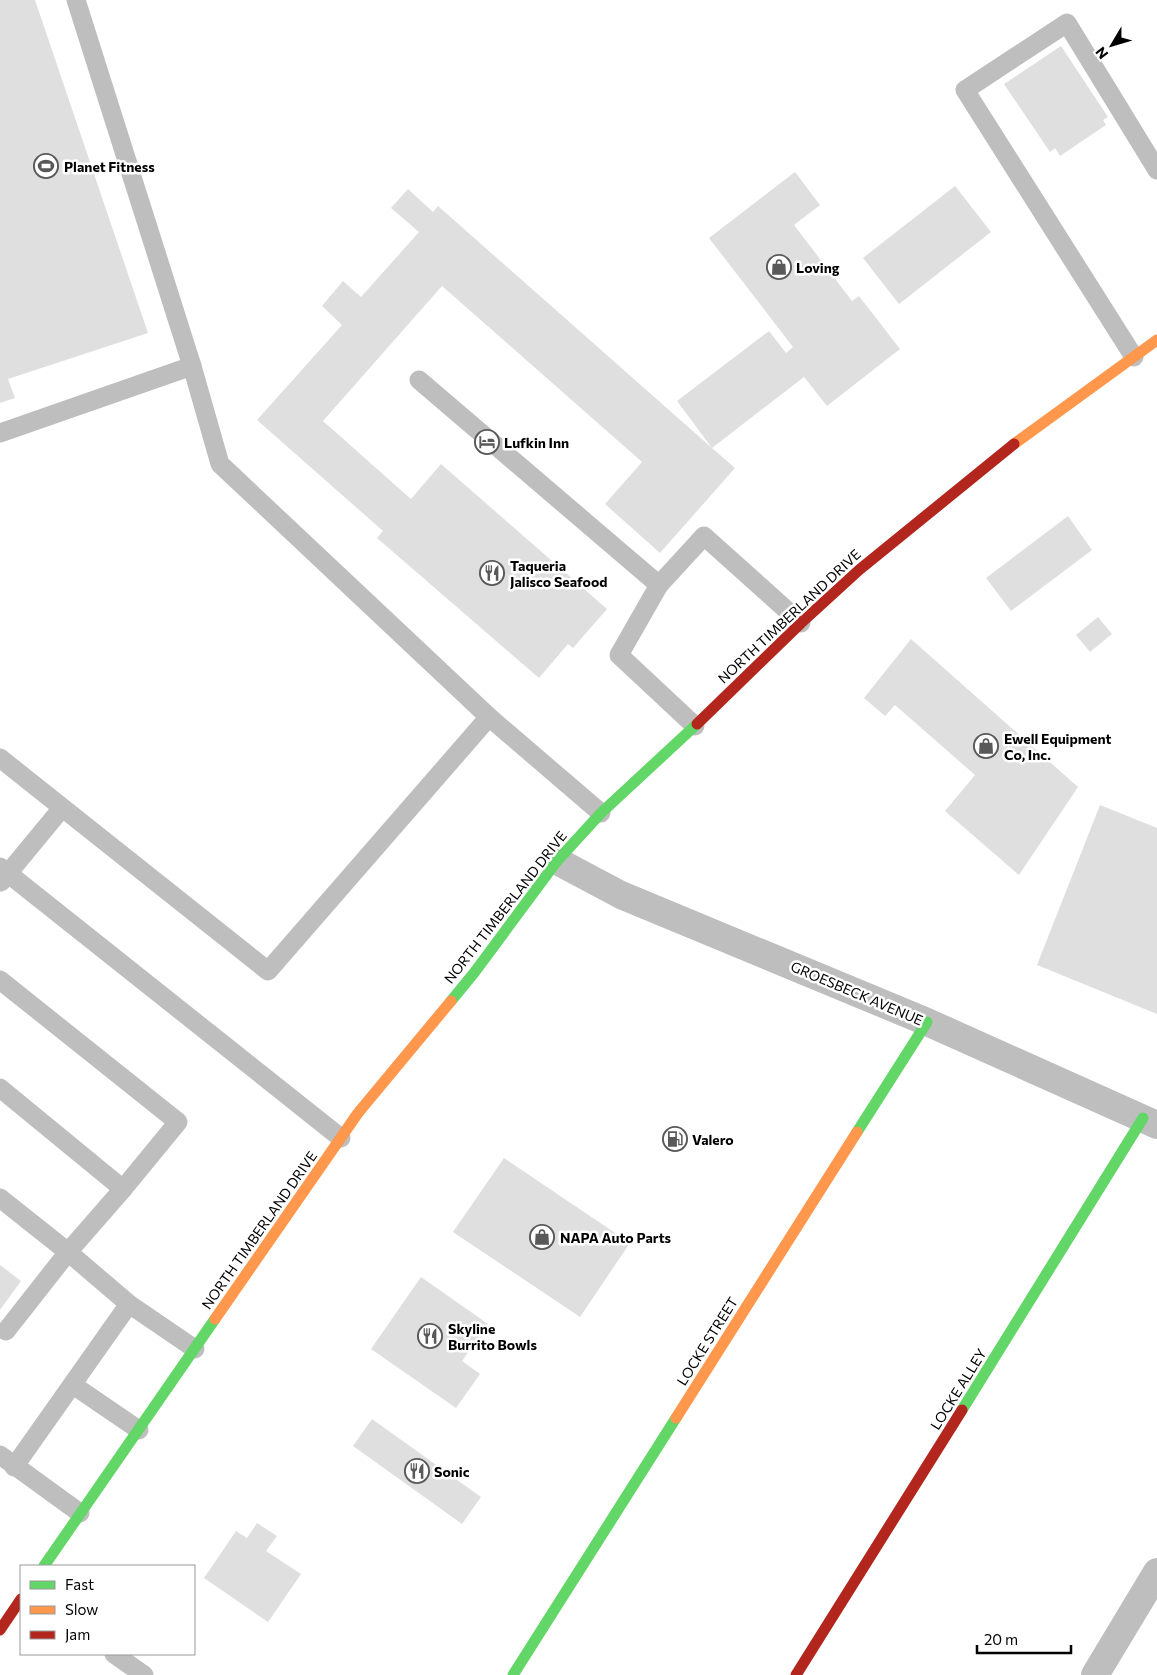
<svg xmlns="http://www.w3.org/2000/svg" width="1157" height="1675" viewBox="0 0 1157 1675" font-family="Commissioner,sans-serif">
<rect width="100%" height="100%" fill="#fff"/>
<g fill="#dfdfdf">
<polygon points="0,0 35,0 148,333 8,379 15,398 0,403"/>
<polygon points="1061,46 1108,117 1103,120 1106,125 1060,156 1055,148 1050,152 1004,84"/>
<polygon points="795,172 820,205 794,225 852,301 859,296 900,349 827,406 804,377 712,448 735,468 660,553 605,504 642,462 442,286 323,421 411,499 441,464 607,609 573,648 568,644 539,678 377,538 383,531 257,420 342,325 322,306 343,281 361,297 419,232 391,208 408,189 433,212 438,206 712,448 677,401 769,331 786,353 793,347 709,238"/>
<polygon points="955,186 991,232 899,304 863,258"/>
<polygon points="1068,516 1092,550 1011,611 986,578"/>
<polygon points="1098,617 1112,634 1090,652 1076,635"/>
<polygon points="911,639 1078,787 1019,875 945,811 975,775 895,705 885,716 864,698"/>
<polygon points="1100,805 1157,828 1157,1014 1037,965"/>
<polygon points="504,1158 630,1243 580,1317 453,1232"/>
<polygon points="0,1265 21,1281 0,1310"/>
<polygon points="421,1277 488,1324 462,1361 480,1374 456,1408 371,1349"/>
<polygon points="372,1419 481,1497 462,1524 353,1446"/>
<polygon points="257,1523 277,1536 266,1551 301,1574 268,1622 204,1578 236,1531 247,1538"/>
</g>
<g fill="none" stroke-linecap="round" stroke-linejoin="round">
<g stroke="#bebebe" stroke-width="19">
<polyline points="76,0 192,366"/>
<polyline points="1134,357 965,90 1067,23 1157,170"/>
<polyline points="419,380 659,585 704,536 801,623"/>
<polyline points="0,433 192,366 220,464 489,717 601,813"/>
<polyline points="659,585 619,655 695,726"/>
<polyline points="0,758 268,971 489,717"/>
<polyline points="0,867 341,1138"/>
<polyline points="1,882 62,808"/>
<polyline points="0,980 178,1122 123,1189 68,1252 129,1304 14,1467"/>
<polyline points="0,1088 123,1189"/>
<polyline points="0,1198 68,1252 6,1331"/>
<polyline points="129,1304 195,1349"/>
<polyline points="73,1385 139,1430"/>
<polyline points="0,1455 80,1513"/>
<polyline points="114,1654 144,1675"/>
</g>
<g stroke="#bebebe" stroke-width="28">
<polyline points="557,861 621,895 927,1022 1157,1125"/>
<polyline points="1095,1675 1157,1572"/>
</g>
<g stroke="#63d668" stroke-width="11">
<polyline points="451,1001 474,973 557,861 601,813 697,724"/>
<polyline points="857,1132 927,1022"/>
<polyline points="962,1410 1143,1118"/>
<polyline points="44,1566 215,1319"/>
<polyline points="513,1675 676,1418"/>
</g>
<g stroke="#ff974d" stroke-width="11">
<polyline points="1014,444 1157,340"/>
<polyline points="215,1319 358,1113 451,1001"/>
<polyline points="676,1418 857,1132"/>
</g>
<g stroke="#b3261e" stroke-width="11">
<polyline points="697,724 801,623 859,570 1014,444"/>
<polyline points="0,1630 21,1599"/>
<polyline points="796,1675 962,1410"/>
</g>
</g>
<defs>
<symbol id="stadium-ring" viewBox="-11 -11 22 22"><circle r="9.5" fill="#fff" stroke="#595959" stroke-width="1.5"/><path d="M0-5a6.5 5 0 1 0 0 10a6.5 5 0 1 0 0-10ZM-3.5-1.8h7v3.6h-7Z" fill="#595959"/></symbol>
<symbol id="shop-ring" viewBox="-11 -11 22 22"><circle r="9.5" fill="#fff" stroke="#595959" stroke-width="1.5"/><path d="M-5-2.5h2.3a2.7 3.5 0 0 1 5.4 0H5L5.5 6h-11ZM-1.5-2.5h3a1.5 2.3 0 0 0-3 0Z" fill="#595959"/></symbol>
<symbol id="hotel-ring" viewBox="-11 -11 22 22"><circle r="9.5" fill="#fff" stroke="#595959" stroke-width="1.5"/><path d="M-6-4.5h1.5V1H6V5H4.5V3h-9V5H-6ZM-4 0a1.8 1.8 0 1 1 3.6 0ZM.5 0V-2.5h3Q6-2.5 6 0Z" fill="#595959"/></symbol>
<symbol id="restaurant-ring" viewBox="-11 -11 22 22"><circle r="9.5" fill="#fff" stroke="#595959" stroke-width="1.5"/><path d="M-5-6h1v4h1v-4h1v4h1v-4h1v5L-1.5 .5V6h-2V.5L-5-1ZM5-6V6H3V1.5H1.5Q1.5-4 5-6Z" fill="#595959"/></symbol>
<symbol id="fuel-ring" viewBox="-11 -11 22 22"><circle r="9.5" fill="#fff" stroke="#595959" stroke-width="1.5"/><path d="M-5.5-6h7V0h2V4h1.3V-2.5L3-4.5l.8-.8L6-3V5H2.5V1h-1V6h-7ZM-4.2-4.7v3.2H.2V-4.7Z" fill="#595959"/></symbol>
</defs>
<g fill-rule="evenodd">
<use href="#stadium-ring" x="32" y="152" width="28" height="28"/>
<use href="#shop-ring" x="765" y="253" width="28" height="28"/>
<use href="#hotel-ring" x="473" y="428" width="28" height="28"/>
<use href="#restaurant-ring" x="478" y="559" width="28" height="28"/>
<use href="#shop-ring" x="972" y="732" width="28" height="28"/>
<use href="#fuel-ring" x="661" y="1125" width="28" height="28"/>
<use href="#shop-ring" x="528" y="1223" width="28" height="28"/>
<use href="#restaurant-ring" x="416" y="1322" width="28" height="28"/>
<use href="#restaurant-ring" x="403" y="1457" width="28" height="28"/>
</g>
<g text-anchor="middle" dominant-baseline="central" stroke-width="5" stroke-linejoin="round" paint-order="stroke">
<g font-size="14" font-weight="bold" fill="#000" stroke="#fff" text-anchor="start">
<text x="64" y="166">Planet Fitness</text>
<text x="796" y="267">Loving</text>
<text x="504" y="442">Lufkin Inn</text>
<text x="510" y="565">Taqueria<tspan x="510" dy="16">Jalisco Seafood</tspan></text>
<text x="1004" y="738">Ewell Equipment<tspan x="1004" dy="16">Co, Inc.</tspan></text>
<text x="692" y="1139">Valero</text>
<text x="560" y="1237">NAPA Auto Parts</text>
<text x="448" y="1328">Skyline<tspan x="448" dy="16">Burrito Bowls</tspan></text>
<text x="434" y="1471">Sonic</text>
</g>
<g font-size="14" fill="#000" stroke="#fff">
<text transform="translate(789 616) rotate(-43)">NORTH TIMBERLAND DRIVE</text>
<text transform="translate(505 907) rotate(-52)">NORTH TIMBERLAND DRIVE</text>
<text transform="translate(857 993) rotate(23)">GROESBECK AVENUE</text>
<text transform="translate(259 1230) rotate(-55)">NORTH TIMBERLAND DRIVE</text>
<text transform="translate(707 1341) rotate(-58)">LOCKE STREET</text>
<text transform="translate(958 1389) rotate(-58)">LOCKE ALLEY</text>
</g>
</g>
<rect x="20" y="1565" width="175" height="90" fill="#ffffff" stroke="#999999"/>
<rect x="30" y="1581" width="25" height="8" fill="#63d668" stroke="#999999"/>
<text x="65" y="1590" font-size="15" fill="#000000">Fast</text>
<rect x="30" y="1606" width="25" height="8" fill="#ff974d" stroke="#999999"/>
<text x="65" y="1615" font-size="15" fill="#000000">Slow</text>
<rect x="30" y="1631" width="25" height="8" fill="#b3261e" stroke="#999999"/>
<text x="65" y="1640" font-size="15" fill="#000000">Jam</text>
<g transform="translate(1112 45) rotate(232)" stroke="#ffffff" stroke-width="4" paint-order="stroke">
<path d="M0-4L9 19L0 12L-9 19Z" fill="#000000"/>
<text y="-8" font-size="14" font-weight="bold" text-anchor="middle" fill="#000000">N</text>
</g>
<path d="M977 1645v8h94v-8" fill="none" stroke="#000000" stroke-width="2.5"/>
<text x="984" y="1645" font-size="15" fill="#000000" stroke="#ffffff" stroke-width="4" paint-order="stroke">20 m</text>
</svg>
